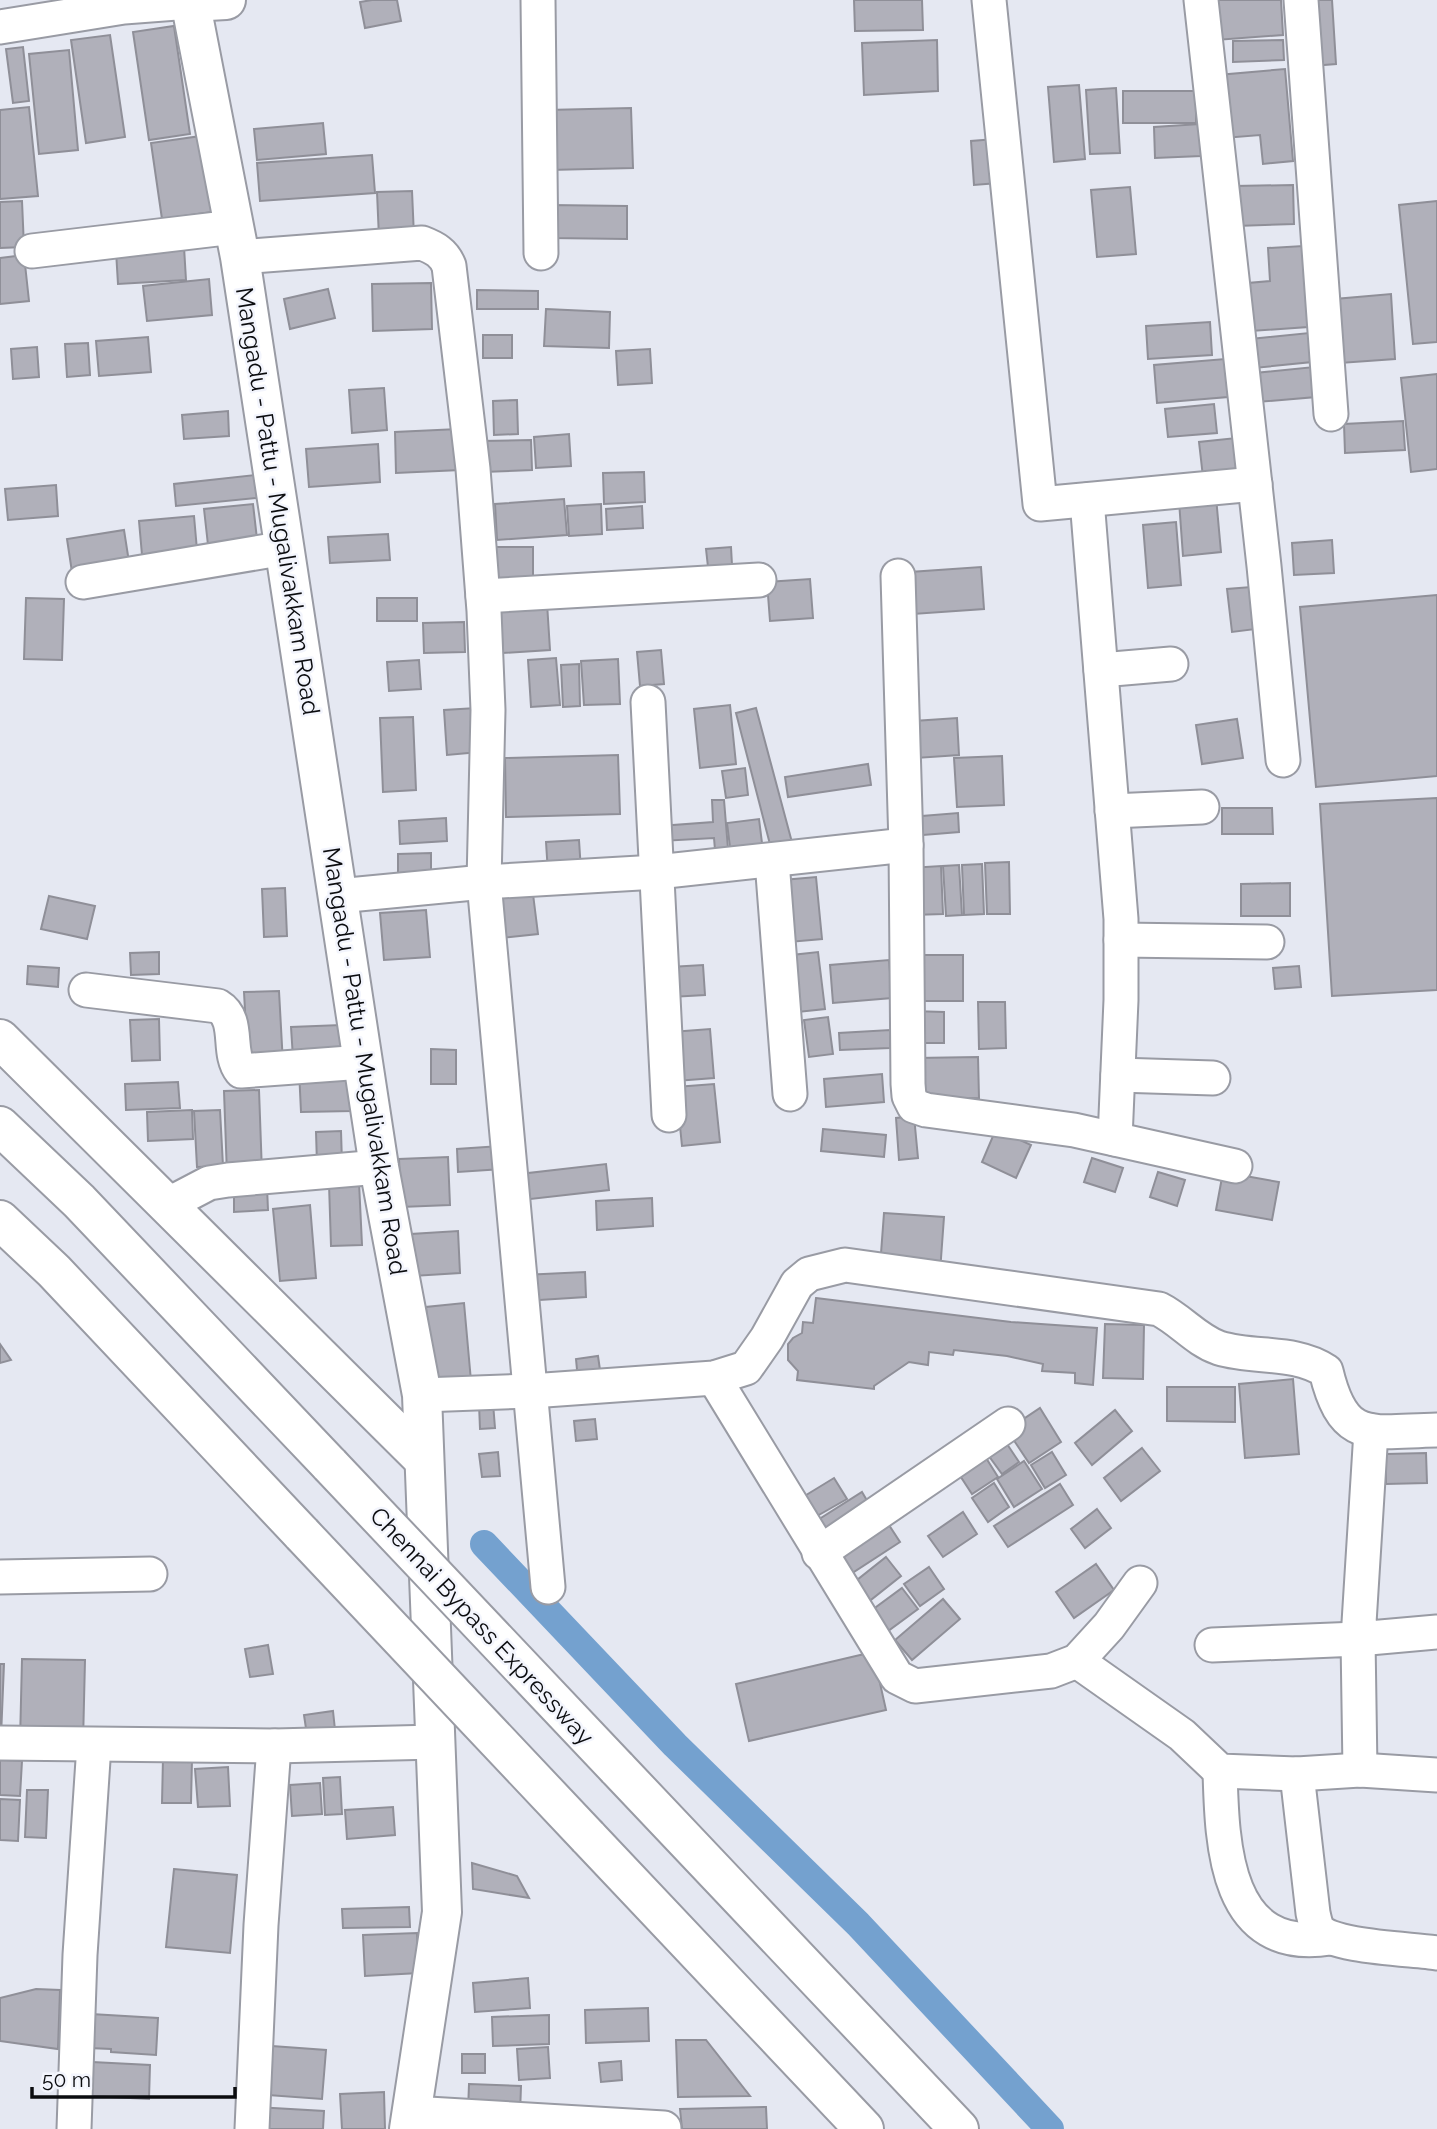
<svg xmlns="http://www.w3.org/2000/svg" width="1437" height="2129" viewBox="0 0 1437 2129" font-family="Raleway,sans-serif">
<rect width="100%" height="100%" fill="#e5e8f2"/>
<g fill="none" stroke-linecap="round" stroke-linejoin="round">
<polyline stroke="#74a1cf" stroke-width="28" points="484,1544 675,1745 858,1924 1050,2129"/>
</g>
<g fill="#b0b0ba" stroke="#8f8f98" stroke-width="2">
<polygon points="372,0 397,0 401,21 365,28 360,2"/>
<polygon points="854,0 922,0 923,30 855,31"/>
<polygon points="1213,0 1281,0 1283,35 1216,40"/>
<polygon points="1307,0 1332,0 1336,64 1312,66"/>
<polygon points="174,26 190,134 149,140 133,32"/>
<polygon points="110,35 125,137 86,143 71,40"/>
<polygon points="937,40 938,91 864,95 862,43"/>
<polygon points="1283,40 1284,60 1233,62 1233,41"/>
<polygon points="23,47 29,101 13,103 6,49"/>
<polygon points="69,50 78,150 39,154 29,54"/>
<polygon points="1285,69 1293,161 1263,164 1260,135 1224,138 1218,75"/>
<polygon points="1079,85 1085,159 1054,162 1048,87"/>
<polygon points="1116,88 1120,153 1090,154 1086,90"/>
<rect x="1123" y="91" width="73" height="32"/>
<polygon points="29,107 38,196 0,199 0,110"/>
<polygon points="631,108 633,168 549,170 547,110"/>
<polygon points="323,123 326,154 257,160 254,129"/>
<polygon points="1200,124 1201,156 1155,158 1154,127"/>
<polygon points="201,136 212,212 162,219 151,143"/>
<polygon points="995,139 998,183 974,185 971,141"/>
<polygon points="372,155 375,193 260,201 257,163"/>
<polygon points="1293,185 1294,224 1236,226 1235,186"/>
<polygon points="1130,187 1136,254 1097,257 1091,190"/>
<polygon points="412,191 414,236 379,238 377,192"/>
<polygon points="22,201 24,247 0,248 0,202"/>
<polygon points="1437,201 1437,342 1413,344 1399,205"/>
<polygon points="550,205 627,206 627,239 550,238"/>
<polygon points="1303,246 1308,327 1251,331 1248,283 1270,281 1268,248"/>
<polygon points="184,247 186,280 118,284 116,251"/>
<polygon points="24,255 29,301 0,304 0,258"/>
<polygon points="209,279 212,315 147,321 143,286"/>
<polygon points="431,283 432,329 373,331 372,284"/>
<polygon points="328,289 335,318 290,329 284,299"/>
<polygon points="477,290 538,291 538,309 477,309"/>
<polygon points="1391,294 1395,359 1340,363 1335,299"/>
<polygon points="546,309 610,312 609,348 544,346"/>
<polygon points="1210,322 1212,355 1148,359 1146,326"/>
<polygon points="1309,333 1312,362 1254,368 1251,339"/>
<rect x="483" y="335" width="29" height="23"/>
<polygon points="148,337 151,372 99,376 96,341"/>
<polygon points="88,343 90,375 67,377 65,344"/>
<polygon points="37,347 39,377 13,379 11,349"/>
<polygon points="650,349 652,383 618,385 616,351"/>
<polygon points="1225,359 1228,397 1157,403 1154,365"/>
<polygon points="1314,367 1316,397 1257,402 1255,373"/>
<polygon points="1437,374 1437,469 1411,472 1401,378"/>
<polygon points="384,388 387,430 352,433 349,390"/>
<polygon points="517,400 518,434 494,435 493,401"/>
<polygon points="1214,404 1217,433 1168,437 1165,409"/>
<polygon points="228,411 229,436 184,439 182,415"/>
<polygon points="1403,421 1405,450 1345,453 1344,424"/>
<polygon points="458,429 460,470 396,473 395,432"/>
<polygon points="569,434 571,466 536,468 534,437"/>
<polygon points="1236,438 1239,473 1203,477 1199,442"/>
<polygon points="531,440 532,470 483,472 482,441"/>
<polygon points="378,444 380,482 309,487 306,449"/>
<polygon points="644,472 645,502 604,504 603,473"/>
<polygon points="255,475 257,498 176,506 174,484"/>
<polygon points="56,485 58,516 8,520 5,489"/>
<polygon points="1216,497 1221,552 1183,556 1179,501"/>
<polygon points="564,499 567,535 497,540 495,504"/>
<polygon points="253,504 258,548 209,554 204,509"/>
<polygon points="601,504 602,534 569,536 567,506"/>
<polygon points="642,506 643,528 607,530 606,509"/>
<polygon points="194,516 197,550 142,555 139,521"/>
<polygon points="1176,522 1181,585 1148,588 1143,525"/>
<polygon points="124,530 129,562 72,572 67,539"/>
<polygon points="388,534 390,560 330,563 328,537"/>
<polygon points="1332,540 1334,573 1294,575 1292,543"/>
<polygon points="493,547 533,547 533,582 493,583"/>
<polygon points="731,547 732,565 708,567 706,549"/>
<polygon points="981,567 984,609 913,614 910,572"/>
<polygon points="810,579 813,618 770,621 767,582"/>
<polygon points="1251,587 1256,629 1232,632 1227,589"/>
<polygon points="1437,595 1437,776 1316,787 1300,607"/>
<polygon points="26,598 64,599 62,660 24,659"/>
<rect x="377" y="598" width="40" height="23"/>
<polygon points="547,603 550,650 503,653 500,606"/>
<polygon points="464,622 465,652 424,653 423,623"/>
<polygon points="661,650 664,684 640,686 637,652"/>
<polygon points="556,658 560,705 531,707 528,660"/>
<polygon points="618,659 620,704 584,705 581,661"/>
<polygon points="419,660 421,689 389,691 387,662"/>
<polygon points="579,664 580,706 563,707 561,665"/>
<polygon points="730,705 736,764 700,768 694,709"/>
<polygon points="476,708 479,752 447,755 444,710"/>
<polygon points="756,708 793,846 772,852 736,713"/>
<polygon points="413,717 416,790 383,792 380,718"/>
<polygon points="957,718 959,755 916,758 914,721"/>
<polygon points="1237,719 1243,758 1202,764 1196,725"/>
<polygon points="618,755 620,814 506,817 505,758"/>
<polygon points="1002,756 1004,805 957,807 954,758"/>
<polygon points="868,764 871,785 788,797 785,777"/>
<polygon points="745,768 748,795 726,798 722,771"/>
<polygon points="1437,798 1437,990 1332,996 1320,804"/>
<polygon points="712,800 724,800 729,861 716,862 714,838 661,841 660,826 713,822"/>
<polygon points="1222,808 1272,808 1273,834 1222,834"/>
<polygon points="958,813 959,832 911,836 910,817"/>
<polygon points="446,818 447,841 400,844 399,821"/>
<polygon points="759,819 763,851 731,855 727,823"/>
<polygon points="579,840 581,871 548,873 546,842"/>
<polygon points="431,853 431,882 398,882 398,854"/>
<polygon points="1009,862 1010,914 987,914 985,863"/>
<polygon points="982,864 984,914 964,915 962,865"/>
<polygon points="959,865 962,915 946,916 943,866"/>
<polygon points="941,866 943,914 912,915 910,868"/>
<polygon points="816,877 822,939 789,942 783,880"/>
<polygon points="1290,883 1290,916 1241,916 1241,884"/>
<polygon points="285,888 287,936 264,937 262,889"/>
<polygon points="533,894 538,934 493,939 489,899"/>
<polygon points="49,896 95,906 87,939 41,929"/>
<polygon points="426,910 430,957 384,960 380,913"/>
<polygon points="159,952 159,974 131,975 130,953"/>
<polygon points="818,952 825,1009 798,1012 792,955"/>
<rect x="913" y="955" width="50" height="46"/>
<polygon points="889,960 892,998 833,1003 830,965"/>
<polygon points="703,965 705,995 671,997 670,967"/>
<polygon points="28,966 59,968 58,987 27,984"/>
<polygon points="1299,966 1301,987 1275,989 1273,968"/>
<polygon points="279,991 283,1064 248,1065 244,992"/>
<polygon points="978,1002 1005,1002 1006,1048 979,1049"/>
<polygon points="911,1011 944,1012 944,1043 911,1043"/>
<polygon points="828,1017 833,1054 809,1057 804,1020"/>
<polygon points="159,1019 160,1060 132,1061 130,1020"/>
<polygon points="341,1025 342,1056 293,1058 291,1027"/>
<polygon points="710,1029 714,1078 676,1081 672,1032"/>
<polygon points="890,1030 890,1048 840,1050 839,1033"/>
<polygon points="431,1049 456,1050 456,1084 431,1084"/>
<polygon points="978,1057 979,1098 916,1099 916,1058"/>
<polygon points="350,1068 352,1111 301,1112 299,1070"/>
<polygon points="882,1074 884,1102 826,1107 824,1079"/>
<polygon points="178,1082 180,1108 126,1110 125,1084"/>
<polygon points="714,1084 720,1142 682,1146 676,1087"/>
<polygon points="259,1090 262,1173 227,1175 224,1091"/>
<polygon points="192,1110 193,1139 148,1141 147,1112"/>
<polygon points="220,1110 223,1166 197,1167 194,1111"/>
<polygon points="914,1116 918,1158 899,1160 896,1118"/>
<polygon points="823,1129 886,1135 884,1157 821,1151"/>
<polygon points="996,1129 1031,1145 1016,1178 982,1162"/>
<polygon points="341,1131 342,1163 317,1164 316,1132"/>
<polygon points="500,1146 502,1169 458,1172 457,1149"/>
<polygon points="448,1157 450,1205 401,1207 399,1159"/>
<polygon points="1092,1158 1123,1168 1115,1192 1084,1182"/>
<polygon points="606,1164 609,1190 522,1200 520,1174"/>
<polygon points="1158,1172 1185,1180 1177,1206 1150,1197"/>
<polygon points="1223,1172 1279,1182 1272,1220 1216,1210"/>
<polygon points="359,1182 362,1245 331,1246 329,1184"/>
<polygon points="267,1187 268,1210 234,1212 234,1188"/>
<polygon points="652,1198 653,1226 597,1230 596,1201"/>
<polygon points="310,1205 316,1278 280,1281 273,1209"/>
<polygon points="884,1213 944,1217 940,1272 880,1267"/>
<polygon points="458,1231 460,1273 413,1276 411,1234"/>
<polygon points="585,1272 586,1297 524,1301 523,1275"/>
<polygon points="816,1298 1011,1322 1097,1328 1093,1385 1075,1383 1075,1373 1042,1371 1043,1364 1007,1356 954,1350 953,1355 929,1352 928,1365 909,1362 874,1386 874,1389 797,1380 798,1371 788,1360 788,1344 793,1338 802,1333 803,1322 813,1323"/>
<polygon points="464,1303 471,1381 432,1384 426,1307"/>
<polygon points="1105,1324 1144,1325 1143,1379 1103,1378"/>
<polygon points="0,1344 11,1360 0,1363"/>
<polygon points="598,1356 601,1377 578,1380 576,1359"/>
<polygon points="1293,1379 1299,1454 1245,1458 1239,1384"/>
<polygon points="1167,1387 1235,1387 1235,1422 1167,1421"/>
<polygon points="493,1403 495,1428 480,1429 479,1404"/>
<polygon points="1040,1408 1061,1442 1029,1463 1007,1430"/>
<polygon points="1115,1410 1132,1431 1092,1465 1075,1443"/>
<polygon points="595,1419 597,1439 576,1441 574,1421"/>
<polygon points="1001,1435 1019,1462 1002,1474 983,1448"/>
<polygon points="1142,1448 1160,1471 1121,1501 1104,1478"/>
<polygon points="981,1450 998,1477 972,1494 955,1468"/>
<polygon points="498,1452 500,1476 482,1477 479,1454"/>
<polygon points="1052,1452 1066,1475 1045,1488 1031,1465"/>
<polygon points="1426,1453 1427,1483 1386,1484 1386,1454"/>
<polygon points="1024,1461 1042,1489 1014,1507 997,1479"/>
<polygon points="834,1478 847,1499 810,1520 798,1500"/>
<polygon points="994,1483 1009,1507 988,1522 972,1498"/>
<polygon points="1060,1484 1073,1505 1008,1547 994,1526"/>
<polygon points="862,1492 872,1509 823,1540 813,1523"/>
<polygon points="1097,1509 1111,1528 1085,1548 1071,1529"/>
<polygon points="963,1512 977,1534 943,1557 928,1536"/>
<polygon points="887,1522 900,1542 843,1579 830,1559"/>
<polygon points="886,1557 901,1576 867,1603 852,1584"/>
<polygon points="1096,1564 1114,1590 1074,1618 1056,1592"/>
<polygon points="929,1567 944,1589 920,1606 904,1584"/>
<polygon points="902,1588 918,1609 884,1634 868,1613"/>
<polygon points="943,1599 960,1619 912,1660 895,1640"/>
<polygon points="268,1645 273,1674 250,1677 245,1649"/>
<polygon points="873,1652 886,1710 749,1741 736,1684"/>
<polygon points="22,1659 85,1660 83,1743 20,1742"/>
<polygon points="0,1664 4,1664 1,1737 0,1737"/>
<polygon points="333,1711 336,1739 308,1742 304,1715"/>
<polygon points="163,1758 192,1759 191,1803 162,1803"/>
<polygon points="0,1760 22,1761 20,1796 0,1795"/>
<polygon points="228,1767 230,1806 198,1807 195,1769"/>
<polygon points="340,1777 342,1814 325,1815 323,1778"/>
<polygon points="320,1783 322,1814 292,1816 290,1785"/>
<polygon points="27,1790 48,1790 46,1838 25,1837"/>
<polygon points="0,1799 20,1800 18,1841 0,1840"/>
<polygon points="393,1807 395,1835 347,1839 345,1810"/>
<polygon points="472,1863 517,1876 529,1898 473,1889"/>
<polygon points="174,1869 237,1875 230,1953 166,1947"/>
<polygon points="409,1907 410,1927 343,1928 342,1909"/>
<polygon points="417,1933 419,1973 365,1976 363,1935"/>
<polygon points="528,1978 530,2008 475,2012 473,1983"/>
<polygon points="36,1989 60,1990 58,2049 0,2041 0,1998"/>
<polygon points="648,2008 649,2041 586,2043 585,2010"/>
<polygon points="91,2014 158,2018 156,2055 111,2052 111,2049 89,2048"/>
<polygon points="549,2015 549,2044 493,2046 492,2017"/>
<polygon points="676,2040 706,2040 750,2096 678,2097"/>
<polygon points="258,2045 326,2050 322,2099 254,2094"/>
<polygon points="548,2047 550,2078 519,2080 517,2049"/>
<rect x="462" y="2054" width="23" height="19"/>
<polygon points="621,2061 622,2080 601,2082 599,2063"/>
<polygon points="92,2062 150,2065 149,2099 91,2096"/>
<polygon points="469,2084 521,2086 520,2114 468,2111"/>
<polygon points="384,2092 385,2129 342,2129 340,2094"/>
<polygon points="256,2107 324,2111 323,2129 255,2129"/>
<polygon points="766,2107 767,2129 682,2129 680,2109"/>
</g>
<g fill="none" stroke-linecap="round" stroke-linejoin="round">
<defs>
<g id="minor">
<polyline points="538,0 541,253"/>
<polyline points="989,0 1040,504 1255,484"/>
<polyline points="1201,0 1264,566 1283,760"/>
<polyline points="1301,0 1331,414"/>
<polyline points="0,27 124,7 190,2"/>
<polyline points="32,251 234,227"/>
<path d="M240,257L422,243C435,248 444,253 449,266L473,469L484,611L488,710L484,882L548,1587"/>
<polyline points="1087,500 1121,919 1121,1000 1115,1139"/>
<polyline points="898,576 906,845 908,1084 909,1096 914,1106 926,1110 1074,1130 1235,1166"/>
<polyline points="83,582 285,548"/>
<polyline points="483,596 759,580"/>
<polyline points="1101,670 1171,664"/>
<polyline points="648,702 669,1115"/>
<polyline points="1112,811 1202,807"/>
<polyline points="772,861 790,1094"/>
<polyline points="338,896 484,882 657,872 906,845"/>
<polyline points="1121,940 1267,942"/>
<path d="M86,990L218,1006C241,1020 226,1052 241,1071L363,1062"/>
<polyline points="1118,1075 1213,1078"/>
<polyline points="167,1205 209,1183 228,1180 379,1167"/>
<polyline points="714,1378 897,1677 915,1686 1051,1671 1077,1661 1109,1626 1140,1583"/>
<path d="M422,1395L531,1391L714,1378L746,1368L767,1338L797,1284L809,1274L845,1265L1159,1309C1181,1320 1196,1340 1219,1348C1255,1359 1294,1350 1326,1371C1344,1446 1372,1431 1437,1430"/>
<polyline points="1371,1431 1358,1639 1437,1632"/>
<polyline points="819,1553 1008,1424"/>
<polyline points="0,1577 150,1574"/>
<polyline points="1212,1645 1358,1639 1360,1770"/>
<polyline points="1077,1661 1182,1735 1220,1771 1297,1774 1360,1770 1437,1775"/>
<polyline points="0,1743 274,1746 436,1742"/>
<path d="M1220,1771C1222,1846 1225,1955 1330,1938"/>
<path d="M1297,1774L1313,1913C1314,1917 1315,1924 1318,1929C1329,1947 1414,1949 1437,1953"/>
<polyline points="411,2113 664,2128"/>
<polyline points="74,2129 80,1955 94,1745"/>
<polyline points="252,2129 261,1925 274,1746"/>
</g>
<g id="tertiary">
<polyline points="190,0 240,257 379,1167 422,1395 442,1912 409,2129"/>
<polyline points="190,2 226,0"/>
<polyline points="0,1039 424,1460"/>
</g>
<g id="trunk">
<polyline points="0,1126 79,1201 330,1465"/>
<polyline points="0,1220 54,1271 302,1534"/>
<polyline points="617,1768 959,2129"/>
<polyline points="588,1837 864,2129"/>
</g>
</defs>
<use href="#minor" stroke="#999ba4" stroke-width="37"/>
<use href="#tertiary" stroke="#999ba4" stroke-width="42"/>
<use href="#trunk" stroke="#999ba4" stroke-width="42"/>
<use href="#minor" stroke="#fff" stroke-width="33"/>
<use href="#tertiary" stroke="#fff" stroke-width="38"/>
<use href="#trunk" stroke="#fff" stroke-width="38"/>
<defs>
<g id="trunk-bridge">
<polyline points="330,1465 617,1768"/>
<polyline points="302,1534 588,1837"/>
</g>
</defs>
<use href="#trunk-bridge" stroke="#999ba4" stroke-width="42" stroke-linecap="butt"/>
<use href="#trunk-bridge" stroke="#fff" stroke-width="38"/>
</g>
<g text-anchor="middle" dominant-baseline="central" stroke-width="5" stroke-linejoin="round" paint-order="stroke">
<g font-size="24" fill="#0b0c0f" stroke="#f3f5fd">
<text transform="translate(278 501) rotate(81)">Mangadu - Pattu - Mugalivakkam Road</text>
<text transform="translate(365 1061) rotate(81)">Mangadu - Pattu - Mugalivakkam Road</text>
<text transform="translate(482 1626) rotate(47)">Chennai Bypass Expressway</text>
</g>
</g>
<path d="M32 2087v10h203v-10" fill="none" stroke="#0b0c0f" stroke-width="3.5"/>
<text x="42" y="2087" font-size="21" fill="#0b0c0f" stroke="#f3f5fd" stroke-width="5" paint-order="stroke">50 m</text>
</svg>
